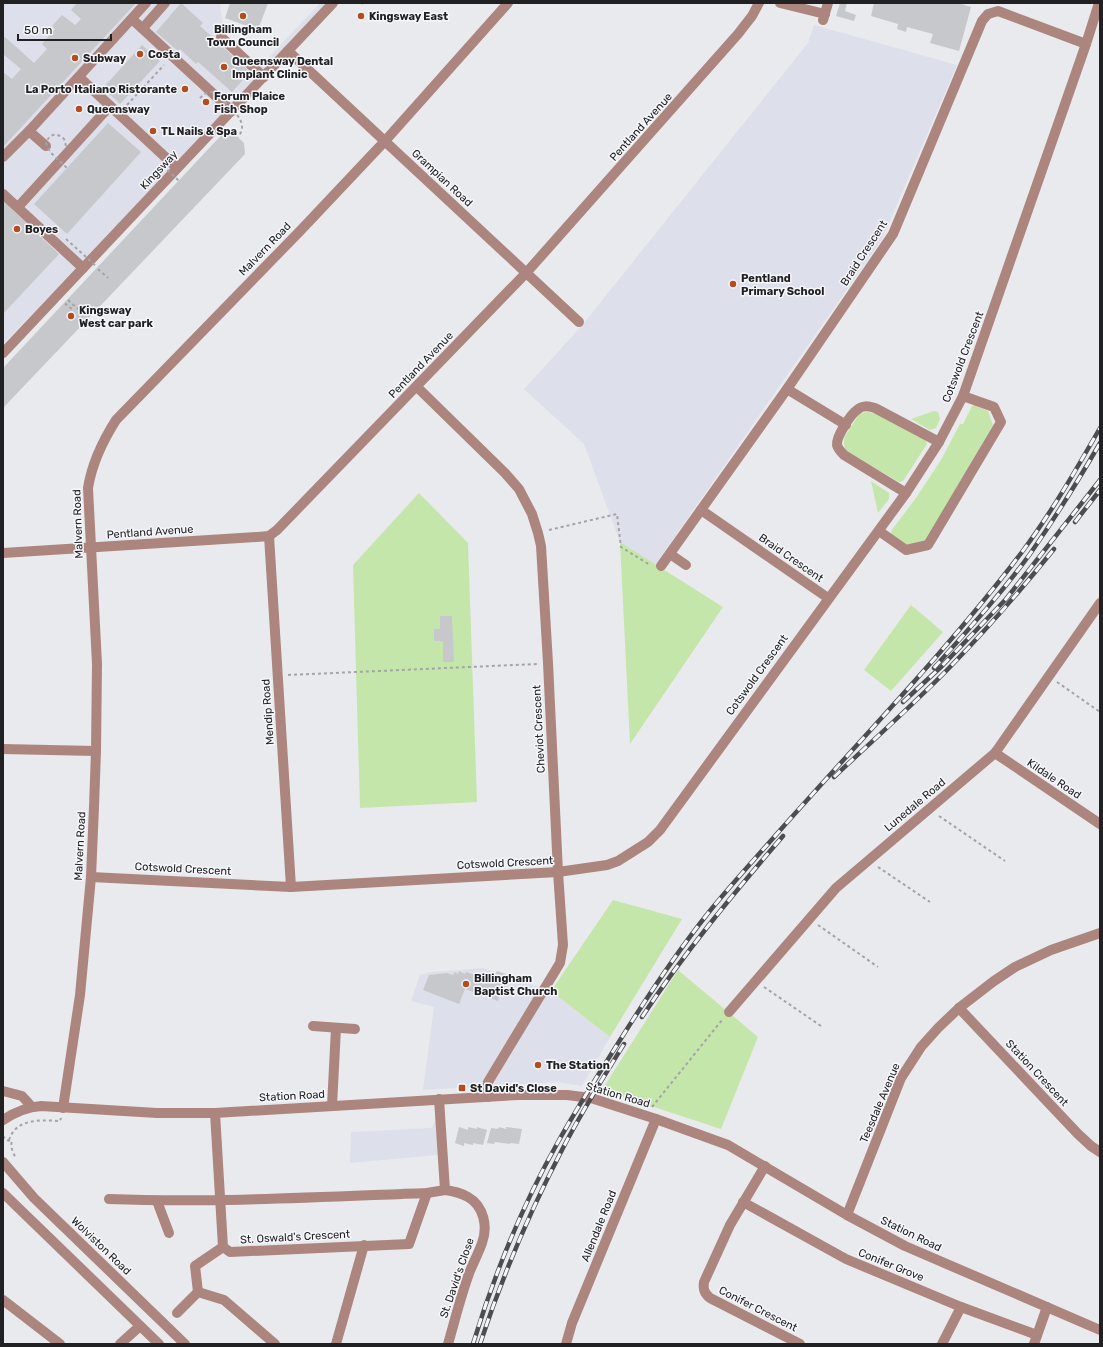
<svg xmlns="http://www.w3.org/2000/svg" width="1103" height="1347" viewBox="0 0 1103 1347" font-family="Rubik,sans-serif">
<rect width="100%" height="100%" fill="#e9eaee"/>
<g fill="#dddfea">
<polygon points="3,3 220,3 224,37 258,69 320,3 336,3 3,344"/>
<polygon points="814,25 957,65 882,239 655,565 620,542 584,444 524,389 580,328 808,43"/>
<polygon points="483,968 551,991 610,1037 582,1086 557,1082 423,1090 434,1007 411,1001 420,975 431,972"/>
<polygon points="439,1116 437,1155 350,1163 351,1132 431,1128"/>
</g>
<g fill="#c5e6aa">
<polygon points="974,405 988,411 993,425 924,544 904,545 891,535 891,531 916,498 941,460 960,424 963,424 972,406"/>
<polygon points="934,411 938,412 940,419 936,428 930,430 911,419"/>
<path d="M868,412L877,414L925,439L927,444L903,481L899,482L846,451C844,446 843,442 845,436L860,413Z"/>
<polygon points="871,481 889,493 889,499 878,513"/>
<polygon points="419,493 468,543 477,802 360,808 353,565"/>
<polygon points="620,542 723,607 630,744"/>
<polygon points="911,605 943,632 891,691 864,670"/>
<polygon points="613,900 682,919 610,1037 551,991"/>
<polygon points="678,970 758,1037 721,1129 602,1090"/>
</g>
<g fill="#c7c8cc">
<polygon points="77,3 136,3 3,147 3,72 12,79 21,69 3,54 3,39 5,37 34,63 47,49 42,44 55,29 52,26 62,15 75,25 81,19 71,10"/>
<polygon points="181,3 203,23 200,26 250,72 232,92 198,62 196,64 180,49 178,51 156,32"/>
<polygon points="230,3 268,3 258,30 225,18"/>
<polygon points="840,3 847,3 845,11 856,15 854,21 836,16"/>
<polygon points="874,3 958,3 971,7 959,51 930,43 933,34 907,27 906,32 897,29 898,24 871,16"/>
<polygon points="142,45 160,61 120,104 103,88"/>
<polygon points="108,123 141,152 67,234 34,204"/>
<polygon points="228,128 244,143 245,154 3,408 3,368"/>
<polygon points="3,201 59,254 3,314"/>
<polygon points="440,616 452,616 454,662 443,662 443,641 434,641 434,629 440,629"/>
<polygon points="459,971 465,974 466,972 485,978 487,972 495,975 497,971 509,975 503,991 501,990 498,1001 465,989 459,1004 423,990 429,975 447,973 453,975 455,972 458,974"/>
<polygon points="459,1127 468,1130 468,1127 477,1129 477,1127 487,1130 483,1145 473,1143 473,1145 464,1143 464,1146 455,1143"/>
<polygon points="499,1127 506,1129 506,1127 522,1129 519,1144 510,1143 510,1144 495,1142 494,1144 487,1143 491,1128 498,1129"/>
</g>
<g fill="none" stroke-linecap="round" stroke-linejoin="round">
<g stroke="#a4a4a8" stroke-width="2" stroke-dasharray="3 3" stroke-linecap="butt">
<polyline points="362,3 363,4"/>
<polyline points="127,105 164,65"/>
<polyline points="98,269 108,278"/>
<polyline points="68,300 78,309"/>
<polyline points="65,305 66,304 74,311"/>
<polyline points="549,530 617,514 621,547 650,565"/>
<polyline points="288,675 537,664"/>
<polyline points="1057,682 1100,712"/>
<polyline points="939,816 1005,861"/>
<polyline points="878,867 930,902"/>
<polyline points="818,925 878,967"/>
<polyline points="764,987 821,1026"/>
<polyline points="652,1107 722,1020"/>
<path d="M3,1136L6,1140L12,1141C10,1147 13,1153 16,1158"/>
<path d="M9,1140C16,1118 41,1120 60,1121L61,1118"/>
</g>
<g stroke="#ac867e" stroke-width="10">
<polyline points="780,3 825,14"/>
<polyline points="132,19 232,111"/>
<polyline points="823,20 828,3"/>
<polyline points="143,28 165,3"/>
<polyline points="221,37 264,77"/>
<polyline points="288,51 579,322"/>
<polyline points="79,77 177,168"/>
<polyline points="29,131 46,146"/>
<polyline points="3,157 29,131 146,3"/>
<polyline points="3,194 83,268"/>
<polyline points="18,207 110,106"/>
<polyline points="3,353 333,3"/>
<polyline points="417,387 505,473 519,489 532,514 538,533 541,546 548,663 558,872 563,945 560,963 488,1082 488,1097"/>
<polyline points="787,389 846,425"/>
<path d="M906,493L844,455C841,452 838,449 837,445C836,437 850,415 857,410C862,405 868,406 875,408L939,442"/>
<polyline points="701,510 828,598"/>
<polyline points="879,531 906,550 928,545 1001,422 994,407 963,396"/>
<polyline points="269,536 291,887"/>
<polyline points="3,553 257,537 269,536 277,530 527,272 738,34 752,16 759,3"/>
<polyline points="670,554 686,565"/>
<polyline points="661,566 787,389 893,234 982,21 988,14 998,11 1086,44"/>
<polyline points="3,749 96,751"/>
<polyline points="995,753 1100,824"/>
<polyline points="91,877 291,887 558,872 607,865 618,861 648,842 660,830 906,493 939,442 963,396 1086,44 1099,3"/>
<polyline points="959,1008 1078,1134 1091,1146 1100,1152"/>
<polyline points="729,1012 836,888 995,753 1100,603"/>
<polyline points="313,1026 355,1029"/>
<polyline points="3,1091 22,1096 32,1107"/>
<path d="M439,1099L445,1190C453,1191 461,1193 468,1197C484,1206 488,1227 482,1243C479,1252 474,1261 470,1271C461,1295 455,1320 448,1344"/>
<polyline points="332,1106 336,1028"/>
<path d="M63,1108L80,995L91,877L94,807L96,751L97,664L88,488C92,463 102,442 116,420L301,230L385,141L508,3"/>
<polyline points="215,1113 223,1247 230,1252 409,1244 427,1193"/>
<path d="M3,1120C15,1112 26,1107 41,1106L157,1113H215L518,1095H567L591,1098L656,1119L728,1145L847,1215L905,1246L1100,1330"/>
<polyline points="3,1162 34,1198 185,1344"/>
<path d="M765,1166L730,1225L704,1282C703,1289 704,1293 710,1298L800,1344"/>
<polyline points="3,1193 159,1344"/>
<path d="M109,1199C215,1203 321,1197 427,1193L445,1190"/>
<polyline points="157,1201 169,1233"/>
<polyline points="743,1202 846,1259 961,1307 1037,1335"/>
<polyline points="847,1215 901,1078 921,1047 938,1028 959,1008 994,981 1015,967 1051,950 1100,933"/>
<polyline points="198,1292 224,1300 275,1344"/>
<polyline points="3,1300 60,1344"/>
<polyline points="177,1313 198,1292 195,1266 223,1247"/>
<polyline points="120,1344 140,1326"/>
<polyline points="336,1344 364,1245"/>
<polyline points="566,1344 572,1323 656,1119"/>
<polyline points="942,1344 961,1307"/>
<polyline points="1034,1344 1047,1307"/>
</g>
<defs>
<g id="rail">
<polyline points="1075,522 1100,490"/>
<path d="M934,668C967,631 1001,594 1030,554C1055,518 1078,481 1100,443"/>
<polyline points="903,702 942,666 1006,599 1100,480"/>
<path d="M834,777C872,741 913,705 950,667C987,629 1021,590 1054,549"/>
<path d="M642,1017C684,953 733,894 783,836"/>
<path d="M473,1344C494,1275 522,1206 558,1142C578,1106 600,1072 622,1037C649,994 677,952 709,912C730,886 753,861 775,836C858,742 946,652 1022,552C1051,513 1076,470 1100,428"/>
<path d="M480,1344C502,1277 530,1211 563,1148C581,1113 603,1078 624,1044"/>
</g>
</defs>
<use href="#rail" stroke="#4d4d50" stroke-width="4.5"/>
<use href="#rail" stroke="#f6f7fb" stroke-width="3" stroke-dasharray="9" stroke-linecap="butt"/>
<g stroke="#a4a4a8" stroke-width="2" stroke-dasharray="3 3" stroke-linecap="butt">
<path d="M200,98C203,95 206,92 211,92C217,93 221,99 226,103C235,112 249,124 238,137"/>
<path d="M66,146L64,139C57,132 49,134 46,143L50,152L68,169"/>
<polyline points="163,166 179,181"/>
<polyline points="66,239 97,267"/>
</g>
</g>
<g fill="#b34d21" stroke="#f6f7fb" stroke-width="1.5">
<circle cx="243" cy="16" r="4"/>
<circle cx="361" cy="16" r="4"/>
<circle cx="140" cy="54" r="4"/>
<circle cx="75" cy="58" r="4"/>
<circle cx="224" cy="67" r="4"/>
<circle cx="185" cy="89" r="4"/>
<circle cx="206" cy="102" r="4"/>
<circle cx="79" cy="109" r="4"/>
<circle cx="153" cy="131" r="4"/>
<circle cx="17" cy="229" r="4"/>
<circle cx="733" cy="284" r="4"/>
<circle cx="71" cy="316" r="4"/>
<circle cx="466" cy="984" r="4"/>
<circle cx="538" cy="1065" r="4"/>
<rect x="458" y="1084" width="8" height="8" rx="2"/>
</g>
<g text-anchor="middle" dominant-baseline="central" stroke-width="3" stroke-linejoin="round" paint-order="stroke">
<g font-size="11" font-weight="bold" fill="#212123" stroke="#f6f7fb" text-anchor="start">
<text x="369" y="16">Kingsway East</text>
<text x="243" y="29" text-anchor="middle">Billingham<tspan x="243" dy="13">Town Council</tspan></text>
<text x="148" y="54">Costa</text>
<text x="83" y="58">Subway</text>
<text x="232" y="61">Queensway Dental<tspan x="232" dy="13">Implant Clinic</tspan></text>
<text x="177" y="89" text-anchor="end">La Porto Italiano Ristorante</text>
<text x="214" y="96">Forum Plaice<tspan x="214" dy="13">Fish Shop</tspan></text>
<text x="87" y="109">Queensway</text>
<text x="161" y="131">TL Nails &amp; Spa</text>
<text x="25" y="229">Boyes</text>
<text x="741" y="278">Pentland<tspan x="741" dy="13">Primary School</tspan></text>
<text x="79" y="310">Kingsway<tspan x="79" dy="13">West car park</tspan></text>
<text x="474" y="978">Billingham<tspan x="474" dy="13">Baptist Church</tspan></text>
<text x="546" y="1065">The Station</text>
<text x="470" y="1088">St David's Close</text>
</g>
<g font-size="11" fill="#212123" stroke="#f6f7fb">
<text transform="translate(641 127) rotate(-48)">Pentland Avenue</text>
<text transform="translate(159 170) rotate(-47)">Kingsway</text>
<text transform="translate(442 178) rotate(43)">Grampian Road</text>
<text transform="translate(265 249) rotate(-46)">Malvern Road</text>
<text transform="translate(864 253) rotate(-57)">Braid Crescent</text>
<text transform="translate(963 357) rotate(-69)">Cotswold Crescent</text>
<text transform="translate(421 365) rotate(-46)">Pentland Avenue</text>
<text transform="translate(78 524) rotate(-92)">Malvern Road</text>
<text transform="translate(150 532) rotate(-4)">Pentland Avenue</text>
<text transform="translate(791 558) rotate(35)">Braid Crescent</text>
<text transform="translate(757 675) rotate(-54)">Cotswold Crescent</text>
<text transform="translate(268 712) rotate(-94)">Mendip Road</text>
<text transform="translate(539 729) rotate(-93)">Cheviot Crescent</text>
<text transform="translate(1054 779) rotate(34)">Kildale Road</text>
<text transform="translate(915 805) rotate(-40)">Lunedale Road</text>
<text transform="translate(80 846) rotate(-87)">Malvern Road</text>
<text transform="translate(505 863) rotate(-3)">Cotswold Crescent</text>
<text transform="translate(183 869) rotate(3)">Cotswold Crescent</text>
<text transform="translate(1037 1073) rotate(47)">Station Crescent</text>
<text transform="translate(618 1095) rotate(16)">Station Road</text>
<text transform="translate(292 1096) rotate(-3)">Station Road</text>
<text transform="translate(880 1103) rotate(-67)">Teesdale Avenue</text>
<text transform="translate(599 1226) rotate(-68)">Allendale Road</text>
<text transform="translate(911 1234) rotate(26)">Station Road</text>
<text transform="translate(295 1237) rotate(-3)">St. Oswald's Crescent</text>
<text transform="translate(101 1246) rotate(44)">Wolviston Road</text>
<text transform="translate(891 1265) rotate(22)">Conifer Grove</text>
<text transform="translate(457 1278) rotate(-71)">St. David's Close</text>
<text transform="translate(758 1309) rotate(27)">Conifer Crescent</text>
</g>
</g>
<rect width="1103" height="1347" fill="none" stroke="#212123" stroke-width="8"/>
<path d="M18 34v6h93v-6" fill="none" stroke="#212123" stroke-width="2"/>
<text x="24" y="34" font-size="12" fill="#212123" stroke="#f6f7fb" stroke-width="3" paint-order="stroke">50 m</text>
</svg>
